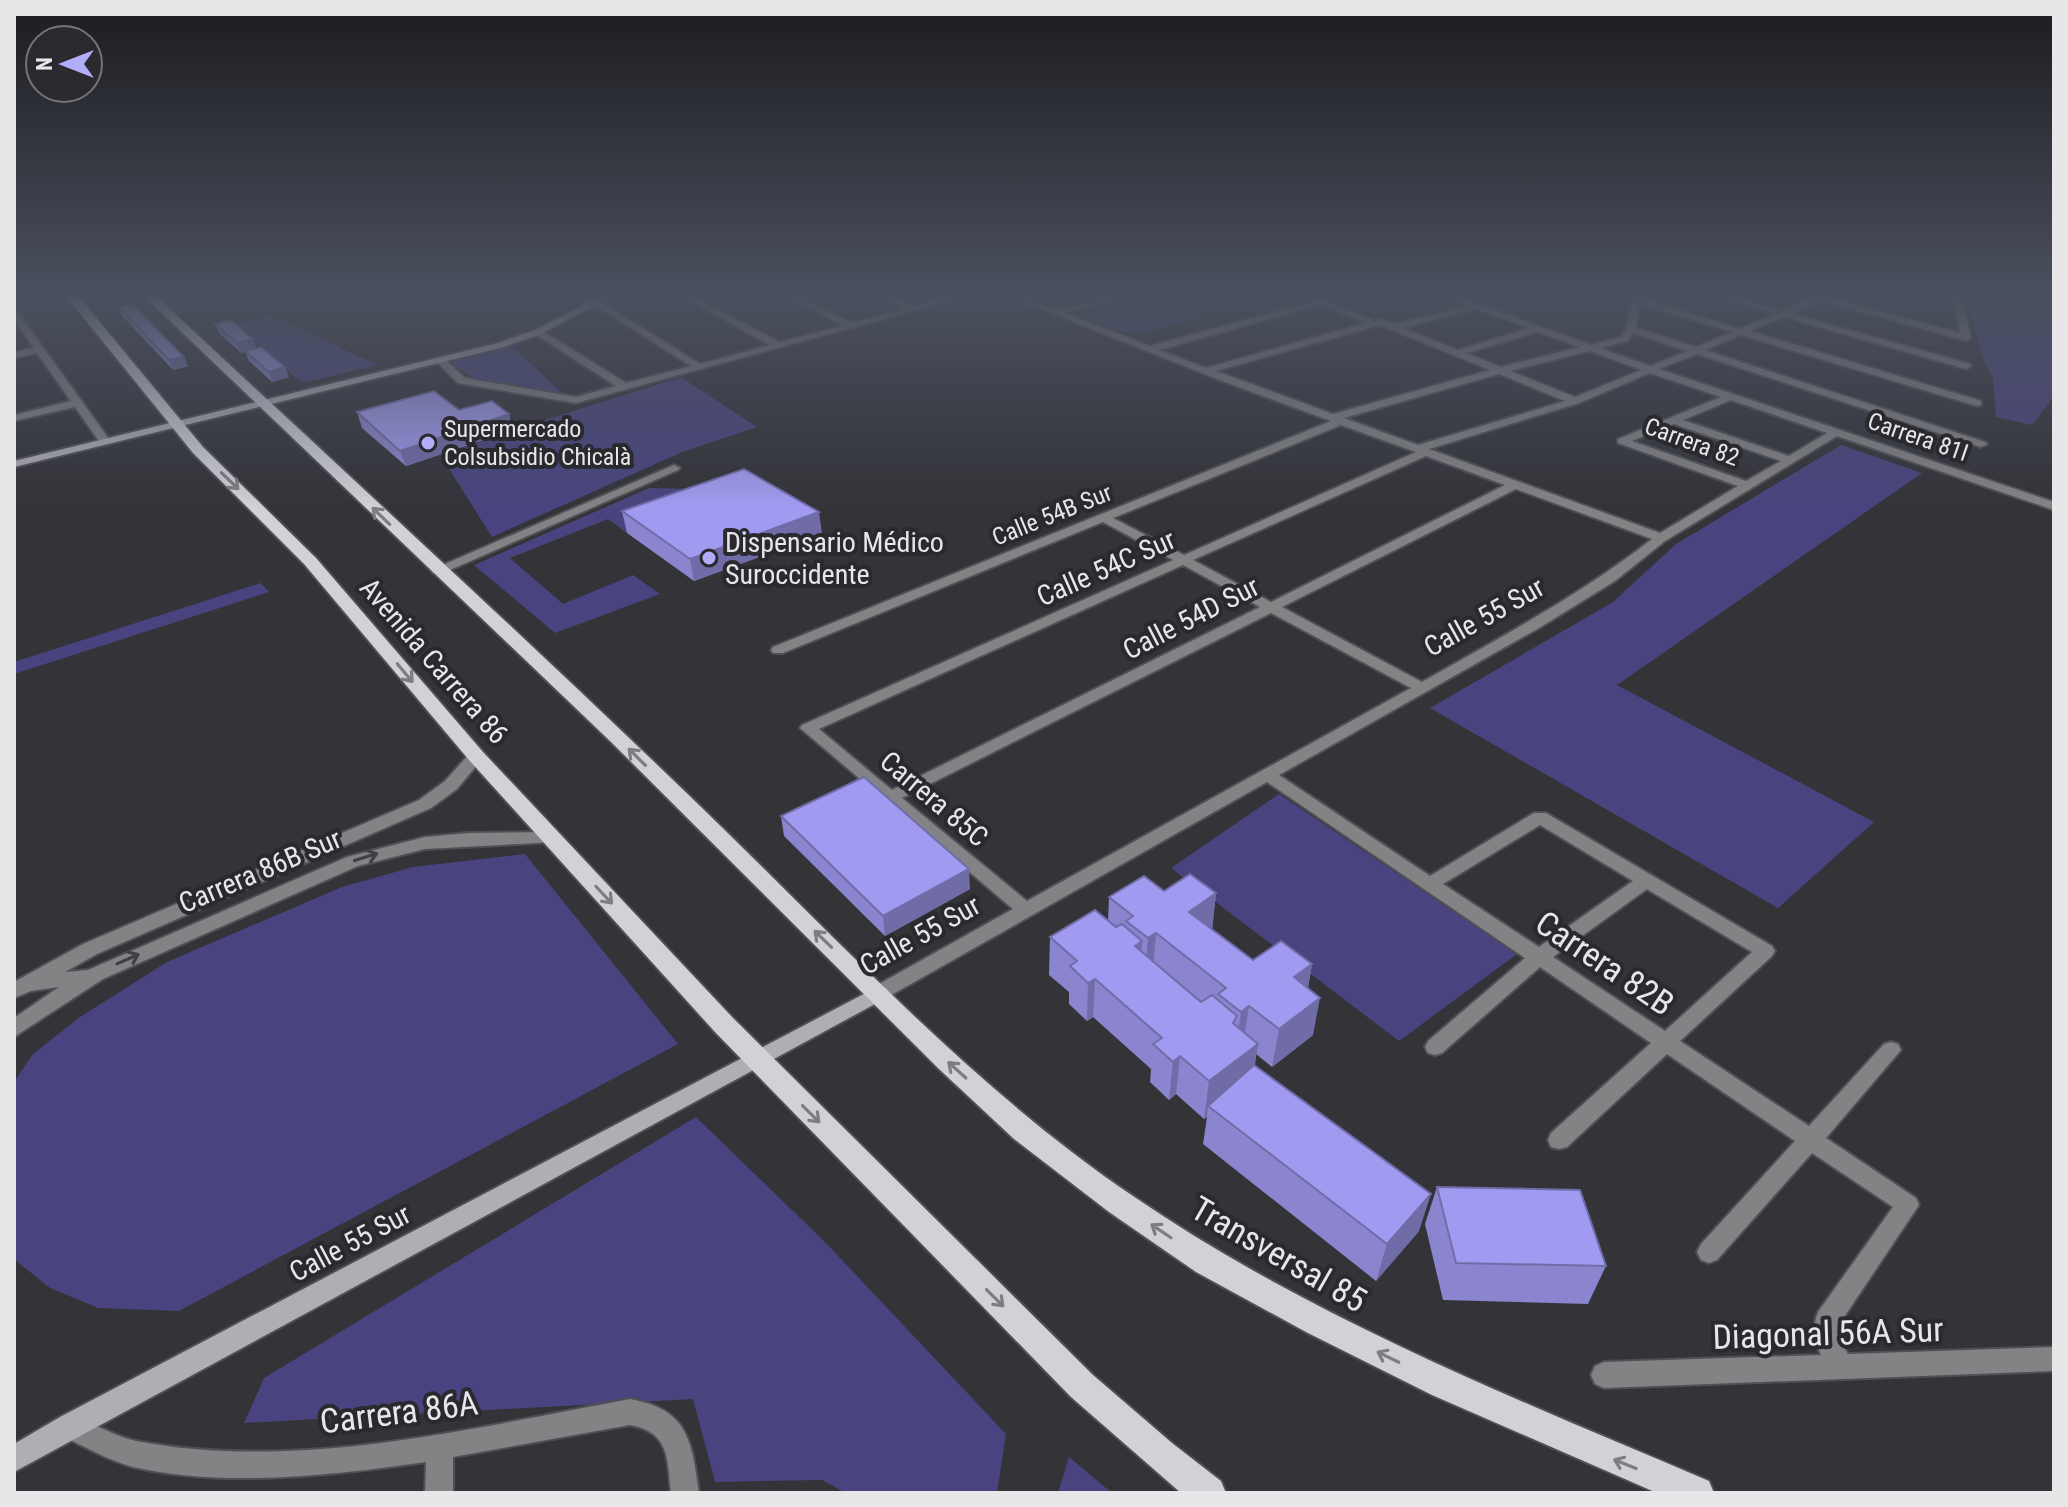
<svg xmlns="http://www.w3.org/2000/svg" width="2068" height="1507" viewBox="0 0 2068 1507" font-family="'Roboto Condensed',sans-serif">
<rect width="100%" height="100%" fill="#333338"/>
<g fill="#49447f">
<polygon points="1133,297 1168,297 1207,316 1133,335 1080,316"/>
<polygon points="1966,297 2054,297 2054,396 2032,425 1996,417 1993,378 1984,362"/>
<polygon points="272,316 377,365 303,383 232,325"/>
<path d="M513,347L562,393C527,387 476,389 451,362Z"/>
<polygon points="681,377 757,427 682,452 492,537 441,456 513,430"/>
<polygon points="1841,445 1922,473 1617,685 1874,822 1778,908 1430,708 1613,602 1676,544"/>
<polygon points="649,488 748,490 627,533 608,519 510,558 563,604 633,575 660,594 555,633 474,565"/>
<polygon points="261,583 269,592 14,674 14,662"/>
<polygon points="1279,794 1517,954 1399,1041 1171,868"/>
<polygon points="525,854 678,1044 179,1311 98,1308 50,1288 14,1259 14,1082 33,1054 80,1017 167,962 342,887 413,867"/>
<polygon points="696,1117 825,1242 1006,1434 997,1493 846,1493 822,1480 715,1482 693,1399 244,1423 264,1378"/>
<polygon points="1069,1457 1112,1493 1058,1493"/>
</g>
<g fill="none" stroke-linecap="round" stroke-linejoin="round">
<defs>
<g id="street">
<polygon points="683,297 694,297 780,342 843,326 789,297 800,297 852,323 903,309 881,297 892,297 913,307 950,297 964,297 576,403 458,383 435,360 444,358 465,378 576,397 616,386 535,334 535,330 541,330 626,383 691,366 593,304 591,302 596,299 700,364 770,345"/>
<path d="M1011,297C1028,297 1045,311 1060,309C1082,307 1102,297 1124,297L1065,313L1150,346L1321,299L1375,321L1381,319L1395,324L1467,306L1448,297H1460L1591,345L1621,337L1626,329L1632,297H1640L1740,329L1774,314L1719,297H1732L1783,311L1814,297H1828L1960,333L1953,297H1961L1971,338L1966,341L1822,301L1792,314L1970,364L1971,366L1966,369L1784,317L1750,331L1981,401V405L1977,406L1741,335L1705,350L1985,442L1987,444L1981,447L1697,354L1659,369L2054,502V510L1837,436L1665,541L1615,581L1539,628L1279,775L1430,876L1534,813H1546L1772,946L1775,951L1772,956L1680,1041L1809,1126L1884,1044L1891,1042L1898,1044L1901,1050L1826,1138L1916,1198L1919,1205L1840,1323V1340L1848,1354L2054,1347V1371L1604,1388L1595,1384L1591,1375L1595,1366L1604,1362L1821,1355C1814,1341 1812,1326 1818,1312L1893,1207L1812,1153L1717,1260L1709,1263L1701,1260L1697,1252L1701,1244L1795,1141L1667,1054L1567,1147L1559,1149L1551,1147L1548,1140L1551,1133L1651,1043L1540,967L1442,1053L1435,1055L1428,1053L1425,1047L1428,1041L1525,958L1267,782L886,998L879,1000L872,998L869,993L872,988L1013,909L800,728L802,725L1173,560L1103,522L783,653H773L771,650L773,647L1331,421L1217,379ZM1639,304L1732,332L1696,347L1636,328ZM1320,305L1365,323L1206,368L1159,350ZM1476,309L1529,328L1458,350L1403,328ZM1380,325L1490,370L1333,414L1216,371ZM1538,332L1580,347L1501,367L1467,353ZM1633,333L1687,351L1650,366L1600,348L1628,341ZM1590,351L1641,370L1575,397L1510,371ZM1650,373L1721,397L1618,439V443L1738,486L1660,533L1429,449L1579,403ZM1499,374L1565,401L1418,445L1344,418ZM1731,400L1827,433L1789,456L1683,420ZM1674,424L1781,461L1746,481L1632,441ZM1341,425L1416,452L1184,555L1113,518ZM1426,456L1505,485L1271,602L1193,560ZM1516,489L1652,539C1580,595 1501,637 1422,682L1282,607ZM1183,565L1260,607L892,790L819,729ZM1271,613L1411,688L1027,901L902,798ZM1540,825L1633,881L1539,947L1443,884ZM1647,889L1752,952L1665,1031L1553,957Z"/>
<polygon points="14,310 17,311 111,442 109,444 101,444 75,407 14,421 14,415 71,401 37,353 14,358 14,352 34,348 14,320"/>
<polygon points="674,465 680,468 678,470 443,573 433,573 431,570"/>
<polygon points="476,751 484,756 482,759 457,789 431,808 97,954 65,972 88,970 347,857 425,837 468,833 551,832 557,834 560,838 557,842 425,849 358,866 103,979 14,1037 14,1018 59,987 31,991 14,998 14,982 83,944 419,800 445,781 470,753"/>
<path d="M630,1399C688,1409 692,1441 699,1493H671C667,1459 670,1432 630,1425L453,1457V1493H425L426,1462C336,1475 223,1488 133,1467C107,1460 84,1446 60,1435L56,1426L60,1417L69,1413C91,1422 113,1436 136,1441C296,1472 473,1428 630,1399Z"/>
</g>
<g id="secondary">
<polygon points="599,297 610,297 541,334 504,347 14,467 14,461 498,343 535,330"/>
<polygon points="879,986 886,988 889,993 886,998 14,1472 14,1444 60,1417"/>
</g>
<g id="primary">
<polygon points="67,297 79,297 203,447 316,558 483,752 733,1018 1093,1375 1172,1443 1221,1481 1226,1493 1181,1493 1071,1397 715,1032 469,760 304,564 193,453"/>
<path d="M145,297H157C338,466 521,633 699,805C838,939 973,1088 1133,1196C1311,1318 1512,1397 1709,1481L1714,1493H1657L1432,1395L1306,1332L1196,1272L1109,1212L1014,1139L939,1069L610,741Z"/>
</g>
</defs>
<use href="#street" stroke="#505054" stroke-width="4"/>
<use href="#secondary" stroke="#505054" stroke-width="4"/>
<use href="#primary" stroke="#505054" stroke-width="4"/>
<use href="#street" fill="#838385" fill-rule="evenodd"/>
<use href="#secondary" fill="#afafb3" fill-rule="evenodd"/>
<use href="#primary" fill="#d1d1d7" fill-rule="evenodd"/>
</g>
<g fill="#8a85ce">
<polygon points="119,307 184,357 188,366 173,370 123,317"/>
<polygon points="215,324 256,348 285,367 289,377 272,382 249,361 245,352 241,353 219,333"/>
<polygon points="459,410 513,430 406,466 362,428 357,412"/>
<polygon points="622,511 822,534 694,581 627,533"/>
<polygon points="781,816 970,889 885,936 784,836"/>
<polygon points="1164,891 1216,893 1212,930 1253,960 1312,964 1308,988 1313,1035 1272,1067 1256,1054 1255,1065 1419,1231 1376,1281 1203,1144 1207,1117 1204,1119 1176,1094 1169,1100 1150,1082 1151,1069 1093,1017 1087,1021 1069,1004 1069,992 1049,975 1050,937 1108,921 1109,897"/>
<polygon points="1437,1187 1606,1266 1588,1304 1443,1300 1425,1224"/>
</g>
<g fill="#706ca8">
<polygon points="253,339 257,349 241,353 237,343"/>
<polygon points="184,357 188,366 173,370 169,360"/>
<polygon points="285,367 289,377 272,382 269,372"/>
<polygon points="509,414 513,430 406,466 400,451"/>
<polygon points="819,512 822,534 694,581 690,559"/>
<polygon points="969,869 970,889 885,936 883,916"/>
<polygon points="1216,893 1212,931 1189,912"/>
<polygon points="1156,933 1153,970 1145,976 1148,938"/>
<polygon points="1142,941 1140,979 1135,946"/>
<polygon points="1312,964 1305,1001 1294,977"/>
<polygon points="1095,979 1093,1017 1087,1021 1088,983"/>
<polygon points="1320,998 1313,1035 1272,1067 1279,1029"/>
<polygon points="1249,1006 1243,1044 1236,1050 1241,1012"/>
<polygon points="1258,1044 1252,1082 1208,1106 1207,1117 1204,1119 1209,1081"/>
<polygon points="1180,1056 1176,1094 1169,1100 1173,1062"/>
<polygon points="1431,1194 1419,1231 1376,1281 1387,1244"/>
</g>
<g fill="#a09bf0" stroke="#706ca8" stroke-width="2">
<polygon points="133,305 184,357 169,360 119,307"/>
<polygon points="231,320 253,339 237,343 215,324"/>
<polygon points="261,347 285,367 269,372 245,351"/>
<polygon points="434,391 459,410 492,401 509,414 400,451 357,412"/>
<polygon points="744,469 819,512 690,559 622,511"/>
<polygon points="864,777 969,869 883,916 781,816"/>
<polygon points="1190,874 1216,893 1189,912 1253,960 1281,941 1312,964 1294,977 1320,998 1279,1029 1249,1006 1241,1012 1218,994 1226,988 1156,933 1148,938 1126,921 1133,916 1109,897 1144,876 1164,891"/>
<polygon points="1095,910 1116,927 1122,924 1142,941 1135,946 1201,1002 1212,995 1237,1016 1233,1023 1258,1044 1209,1081 1180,1056 1173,1062 1153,1044 1162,1038 1095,979 1088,983 1070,966 1077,961 1050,937"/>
<polygon points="1254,1065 1431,1194 1387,1244 1208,1106"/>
<polygon points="1437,1187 1580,1190 1606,1266 1456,1263"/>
</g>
<defs><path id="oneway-shaft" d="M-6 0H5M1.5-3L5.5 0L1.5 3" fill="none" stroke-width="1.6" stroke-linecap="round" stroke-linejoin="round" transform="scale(2)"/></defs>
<g stroke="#7d7d82">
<use href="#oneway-shaft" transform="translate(230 481) rotate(44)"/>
<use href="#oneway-shaft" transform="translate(381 516) rotate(-136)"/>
<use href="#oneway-shaft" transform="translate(405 673) rotate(50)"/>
<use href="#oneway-shaft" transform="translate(637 757) rotate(-135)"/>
<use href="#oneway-shaft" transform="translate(604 895) rotate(47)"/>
<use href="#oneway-shaft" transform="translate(823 939) rotate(-136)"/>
<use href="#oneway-shaft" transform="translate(957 1070) rotate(-138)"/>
<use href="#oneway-shaft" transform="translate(811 1114) rotate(45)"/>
<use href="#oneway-shaft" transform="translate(1161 1231) rotate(-146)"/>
<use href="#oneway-shaft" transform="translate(995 1298) rotate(45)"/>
<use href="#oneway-shaft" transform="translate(1388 1357) rotate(-154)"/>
<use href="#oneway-shaft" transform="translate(1625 1464) rotate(-158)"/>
</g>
<g stroke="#404044">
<use href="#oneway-shaft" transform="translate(366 857) rotate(-17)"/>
<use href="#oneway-shaft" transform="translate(128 959) rotate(-24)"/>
</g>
<linearGradient id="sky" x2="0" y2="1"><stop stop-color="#1c1c1f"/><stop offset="0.58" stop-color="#4a505e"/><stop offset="1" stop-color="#4a505e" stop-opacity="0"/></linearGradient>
<rect width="2068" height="508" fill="url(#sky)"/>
<g fill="#b1adfa" stroke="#29292e" stroke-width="3">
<circle cx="428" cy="443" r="8"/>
<circle cx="709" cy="558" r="8"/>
</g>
<g text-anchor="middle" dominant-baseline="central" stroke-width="8" stroke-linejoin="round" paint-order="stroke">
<g font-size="24" fill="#e7e7ea" stroke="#29292e" text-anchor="start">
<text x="444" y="429">Supermercado<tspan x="444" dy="28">Colsubsidio Chicalà</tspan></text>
</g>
<g font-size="24" fill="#e7e7ea" stroke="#29292e">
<text transform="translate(1918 437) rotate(19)">Carrera 81I</text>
<text transform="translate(1692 442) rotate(20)">Carrera 82</text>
<text transform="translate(1052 515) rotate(-22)">Calle 54B Sur</text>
</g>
<g font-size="28" fill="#e7e7ea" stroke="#29292e" text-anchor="start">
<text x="725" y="542">Dispensario Médico<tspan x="725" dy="32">Suroccidente</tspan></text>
</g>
<g font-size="28" fill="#e7e7ea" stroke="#29292e">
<text transform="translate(1106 568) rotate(-24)">Calle 54C Sur</text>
<text transform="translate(1484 617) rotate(-29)">Calle 55 Sur</text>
<text transform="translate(1191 618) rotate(-27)">Calle 54D Sur</text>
<text transform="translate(434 661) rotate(49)">Avenida Carrera 86</text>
<text transform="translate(934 799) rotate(40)">Carrera 85C</text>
<text transform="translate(260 871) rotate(-23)">Carrera 86B Sur</text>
<text transform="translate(920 935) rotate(-29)">Calle 55 Sur</text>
<text transform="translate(350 1243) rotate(-28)">Calle 55 Sur</text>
</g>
<g font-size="34" fill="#e7e7ea" stroke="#29292e">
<text transform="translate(1605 963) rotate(34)">Carrera 82B</text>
<text transform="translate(1279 1254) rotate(30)">Transversal 85</text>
<text transform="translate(1828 1333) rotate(-2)">Diagonal 56A Sur</text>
<text transform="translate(399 1412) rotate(-7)">Carrera 86A</text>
</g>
</g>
<rect width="2068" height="1507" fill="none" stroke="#e7e7ea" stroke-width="32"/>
<g transform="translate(64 64) rotate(270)"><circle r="38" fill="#29292e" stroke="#757579" stroke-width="2"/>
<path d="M0-6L14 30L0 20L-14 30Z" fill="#b1adfa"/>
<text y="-12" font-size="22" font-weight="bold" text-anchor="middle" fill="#e7e7ea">N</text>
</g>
</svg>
